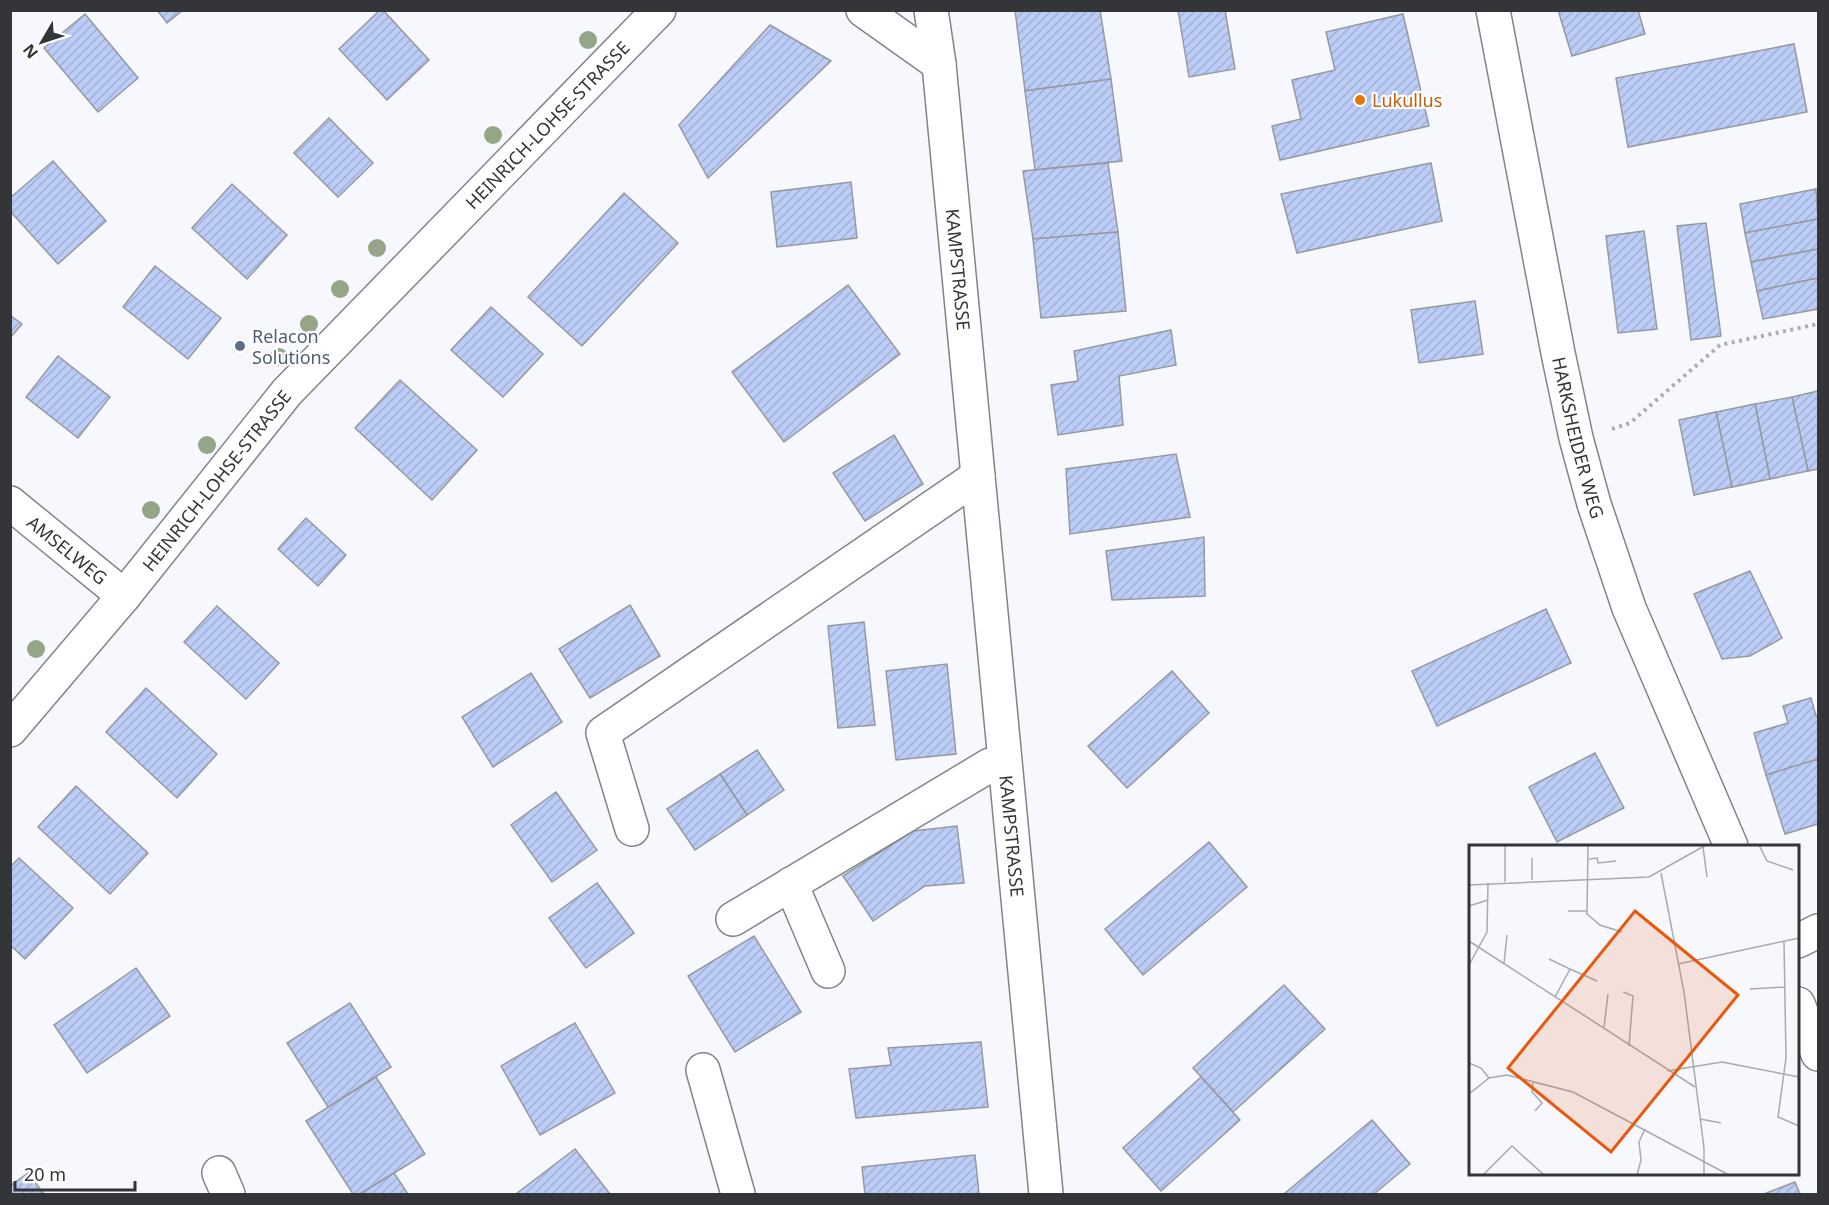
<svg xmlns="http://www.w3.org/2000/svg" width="1829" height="1205" viewBox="0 0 1829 1205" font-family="'Noto Sans',sans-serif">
<defs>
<pattern id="building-hatch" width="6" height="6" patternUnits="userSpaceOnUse" patternTransform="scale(1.5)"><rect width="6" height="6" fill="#bbccf6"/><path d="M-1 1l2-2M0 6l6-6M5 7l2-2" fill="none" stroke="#a1b0d4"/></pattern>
</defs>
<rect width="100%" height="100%" fill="#f6f8fe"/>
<g fill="url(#building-hatch)" stroke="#9799a0" stroke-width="1.5">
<polygon points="157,10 183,10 167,23"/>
<polygon points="380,10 383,10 429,60 387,100 339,49"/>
<polygon points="1015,10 1100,10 1111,79 1025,91"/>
<polygon points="1178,10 1225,10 1235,69 1189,77"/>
<polygon points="1558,10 1638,10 1645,34 1572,56"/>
<polygon points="85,14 138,78 98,112 44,48"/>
<polygon points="1403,14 1429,126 1280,160 1272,126 1301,119 1292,80 1335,70 1326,32"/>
<polygon points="770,25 831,61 708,178 679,125"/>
<polygon points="1794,44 1807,112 1628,147 1616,78"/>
<polygon points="1111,79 1122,161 1035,170 1025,91"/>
<polygon points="329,118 373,163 338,197 294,153"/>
<polygon points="53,161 106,221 58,264 10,211 10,198"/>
<polygon points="1108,163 1118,232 1033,239 1023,171"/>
<polygon points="1431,163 1442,221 1297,253 1281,194"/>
<polygon points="851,182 857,238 777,247 771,192"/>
<polygon points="232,184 287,235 247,279 192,228"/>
<polygon points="1816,189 1818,219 1745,233 1740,204"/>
<polygon points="624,193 678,243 582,346 528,297"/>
<polygon points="1818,219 1818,249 1751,262 1745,233"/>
<polygon points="1706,223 1721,336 1691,340 1677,226"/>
<polygon points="1644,231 1657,329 1618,333 1606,236"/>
<polygon points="1118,232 1126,311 1041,318 1033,239"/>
<polygon points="1818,249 1818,278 1757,291 1751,262"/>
<polygon points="155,266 221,318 188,359 123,307"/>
<polygon points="1818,278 1818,309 1763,319 1757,291"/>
<polygon points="848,285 900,354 784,442 732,372"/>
<polygon points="1475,301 1483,354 1419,363 1411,310"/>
<polygon points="491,307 543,354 503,397 451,350"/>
<polygon points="10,315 22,324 10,338"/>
<polygon points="1171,330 1176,365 1119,376 1123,425 1058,435 1051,385 1078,381 1074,351"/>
<polygon points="58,356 110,397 78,438 26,397"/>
<polygon points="400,380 477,450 432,500 355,428"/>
<polygon points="1818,391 1818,469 1808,471 1792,397"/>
<polygon points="1792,397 1808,471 1770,479 1755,404"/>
<polygon points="1755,404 1770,479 1732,487 1716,412"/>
<polygon points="1716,412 1732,487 1694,495 1679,420"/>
<polygon points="894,435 923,484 865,521 833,473"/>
<polygon points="1176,454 1190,517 1070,534 1066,469"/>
<polygon points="306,518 346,555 318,586 278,549"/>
<polygon points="1204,537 1205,596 1112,600 1106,551"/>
<polygon points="1750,571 1782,638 1750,656 1722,659 1694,594"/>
<polygon points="630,605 660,656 590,698 559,649"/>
<polygon points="217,606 279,663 246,699 184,642"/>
<polygon points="1546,609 1571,663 1437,726 1412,671"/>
<polygon points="864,622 875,725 838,728 828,626"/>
<polygon points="947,664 956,754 896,760 886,671"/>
<polygon points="1172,671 1209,713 1127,788 1088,746"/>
<polygon points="531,673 562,722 493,767 462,717"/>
<polygon points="146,688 217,754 177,798 106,732"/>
<polygon points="1811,698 1816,716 1818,715 1818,759 1766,775 1754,733 1788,723 1783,706"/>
<polygon points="757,750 784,790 747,815 720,774"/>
<polygon points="1595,753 1624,808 1557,842 1529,787"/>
<polygon points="1818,759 1818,824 1785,834 1766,775"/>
<polygon points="720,774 747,815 695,850 667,809"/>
<polygon points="76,786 148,853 110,894 38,827"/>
<polygon points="556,792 597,850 552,882 511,825"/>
<polygon points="957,826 964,883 925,886 873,921 843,876 913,831"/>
<polygon points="1209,842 1247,887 1143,975 1105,929"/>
<polygon points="19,858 73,908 25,959 10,945 10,867"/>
<polygon points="597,883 634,933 586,968 549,918"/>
<polygon points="754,936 801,1012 735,1052 688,976"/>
<polygon points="136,968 170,1016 87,1073 54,1025"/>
<polygon points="1284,985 1325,1029 1233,1112 1193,1068"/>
<polygon points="350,1003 391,1067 328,1107 287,1043"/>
<polygon points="575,1023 615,1093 540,1135 501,1066"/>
<polygon points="981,1042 988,1107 856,1118 849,1069 891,1065 888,1048"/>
<polygon points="376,1077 425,1154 360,1194 353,1194 306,1121"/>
<polygon points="1201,1077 1240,1120 1161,1191 1123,1148"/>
<polygon points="1372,1120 1410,1164 1374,1194 1284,1194"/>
<polygon points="575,1149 610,1194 516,1194"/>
<polygon points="975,1155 979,1194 865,1194 862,1167"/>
<polygon points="28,1173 44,1194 10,1194 10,1186"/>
<polygon points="394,1173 408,1194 360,1194"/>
<polygon points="1795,1182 1800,1194 1764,1194"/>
</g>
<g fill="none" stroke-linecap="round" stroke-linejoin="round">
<defs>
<g id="minor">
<polyline points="863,10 939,64"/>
<path id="s1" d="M931,10L939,64L1046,1194"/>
<path id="s2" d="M10,503L124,596"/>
<path id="s3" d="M10,730L124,596L287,392L659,10"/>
<polyline points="632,829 603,733 978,476"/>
<polyline points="791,884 828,971"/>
<polyline points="733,919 990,765"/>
<polyline points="1798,941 1818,931"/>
<polyline points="703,1070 738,1194"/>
<polyline points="219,1173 228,1194"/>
</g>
<g id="major">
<path id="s4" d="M1493,10L1558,353L1576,438L1594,504L1629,608L1731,846"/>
<polyline points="1798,1004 1818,1054"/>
</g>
</defs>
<use href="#minor" stroke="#818489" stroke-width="36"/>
<use href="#major" stroke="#818489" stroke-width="36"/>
<polyline stroke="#abadb2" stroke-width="4" stroke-dasharray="3 4.5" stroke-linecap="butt" points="1612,429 1630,423 1720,345 1818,324"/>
<use href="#minor" stroke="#fff" stroke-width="33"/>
<use href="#major" stroke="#fff" stroke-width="33"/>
</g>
<g fill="#95a688">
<circle cx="588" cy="40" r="9"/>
<circle cx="493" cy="135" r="9"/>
<circle cx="377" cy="248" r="9"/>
<circle cx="340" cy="289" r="9"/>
<circle cx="309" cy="324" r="9"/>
<circle cx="279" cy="357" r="9"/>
<circle cx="207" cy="445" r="9"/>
<circle cx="151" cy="510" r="9"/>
<circle cx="36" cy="649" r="9"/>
</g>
<circle fill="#e8710a" stroke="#fff" stroke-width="2" cx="1360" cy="100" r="6"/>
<circle fill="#5c6f8a" stroke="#fff" stroke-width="2" cx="240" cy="346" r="6"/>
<g text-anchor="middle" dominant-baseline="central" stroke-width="4.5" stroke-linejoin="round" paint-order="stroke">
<g font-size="18" fill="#c56008" stroke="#fff" text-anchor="start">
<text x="1372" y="100">Lukullus</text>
</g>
<g font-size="18" fill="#343538" stroke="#fff">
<text stroke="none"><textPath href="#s3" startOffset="810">HEINRICH-LOHSE-STRASSE</textPath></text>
<text stroke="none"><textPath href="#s1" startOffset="261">KAMPSTRASSE</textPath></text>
<text stroke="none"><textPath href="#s4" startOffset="436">HARKSHEIDER WEG</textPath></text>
<text stroke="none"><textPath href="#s3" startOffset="324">HEINRICH-LOHSE-STRASSE</textPath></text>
<text stroke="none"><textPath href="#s2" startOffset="74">AMSELWEG</textPath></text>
<text stroke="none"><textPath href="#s1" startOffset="830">KAMPSTRASSE</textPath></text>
</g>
<g font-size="18" fill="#4e5e75" stroke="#fff" text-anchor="start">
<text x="252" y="336">Relacon<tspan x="252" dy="21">Solutions</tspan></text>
</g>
</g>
<g transform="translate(1469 845)">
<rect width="330" height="330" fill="#f6f8fe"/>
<path fill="none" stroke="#a8aaaf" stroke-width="1.5" d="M119,0L118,69L131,80L153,87M290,0L298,16L324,25M234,2L238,32M63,13V35M120,14L128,13L129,18L147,16M192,28L215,147L235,303V330M36,37V0M0,40L180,32L237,0M0,61L19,55M99,66H118M0,96L226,242M315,97L317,213L309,272L330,281M80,114L101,124L86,152M35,118L38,90M209,119L330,93M0,120L18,87L19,38M101,124L128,136M281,144L316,142M154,147L164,151L160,201M135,182L139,149M0,218L12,223L20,233M198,226L253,217L330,232M64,236L63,247L73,258L66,266M0,249L20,233L38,230L104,247L260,330M231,274L252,278M14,330L43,301L75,330M168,330L172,315L170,297L176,284"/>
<path fill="#e8590c" fill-opacity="0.15" stroke="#e8590c" stroke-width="3" d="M166,66L269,150L142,307L39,223Z"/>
<rect width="330" height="330" fill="none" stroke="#343538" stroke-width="3"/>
</g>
<rect width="1829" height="1205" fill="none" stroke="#343538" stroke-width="24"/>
<g transform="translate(42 42) rotate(231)" stroke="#ffffff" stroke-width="4.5" paint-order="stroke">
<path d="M0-4.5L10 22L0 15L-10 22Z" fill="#343538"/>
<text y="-9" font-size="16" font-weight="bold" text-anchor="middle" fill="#343538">N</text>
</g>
<path d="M15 1181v9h120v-9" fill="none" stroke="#343538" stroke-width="3"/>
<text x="24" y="1181" font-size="18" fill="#343538" stroke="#ffffff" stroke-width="4.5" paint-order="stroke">20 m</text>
</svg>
